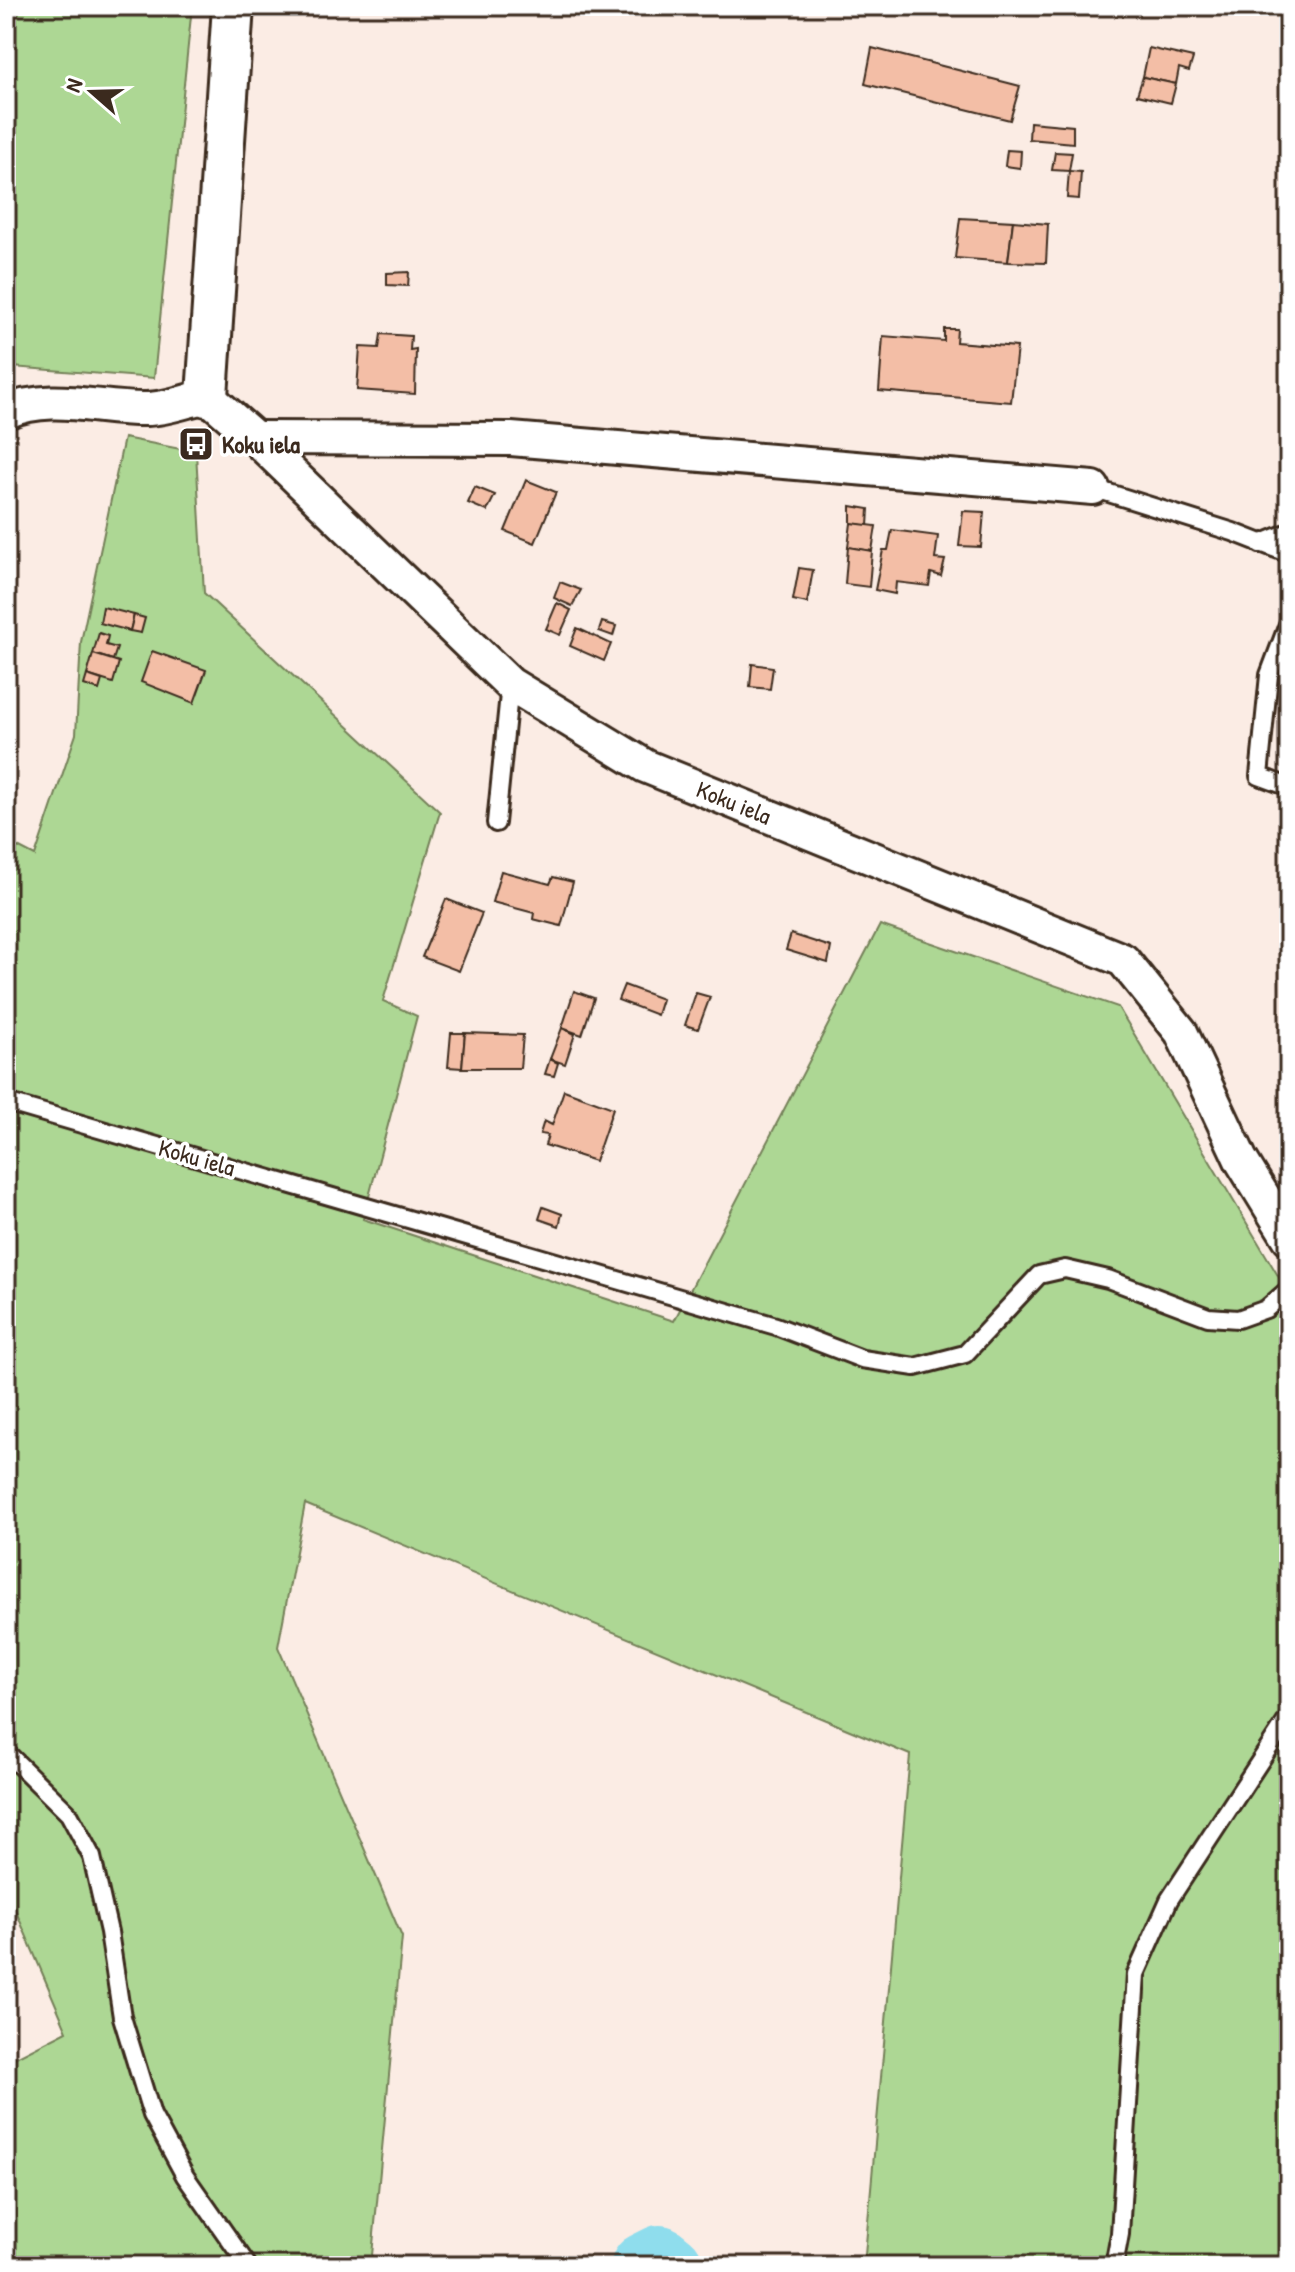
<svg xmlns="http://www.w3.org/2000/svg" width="1295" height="2272" viewBox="0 0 1295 2272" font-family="'Patrick Hand',sans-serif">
<rect width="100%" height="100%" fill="#fbece4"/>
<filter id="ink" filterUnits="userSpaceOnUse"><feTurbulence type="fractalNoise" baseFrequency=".0125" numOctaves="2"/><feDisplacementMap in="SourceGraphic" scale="16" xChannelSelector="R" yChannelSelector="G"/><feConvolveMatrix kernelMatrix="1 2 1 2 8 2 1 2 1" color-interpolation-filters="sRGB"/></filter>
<g filter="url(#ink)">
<g fill="#add794" stroke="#748059" stroke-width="2">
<polygon points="6,6 192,6 154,378 12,367 6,373"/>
<polygon points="124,438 196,452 204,593 440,812 383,1001 417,1016 363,1219 674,1321 880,925 1118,1007 1280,1279 1289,1288 1289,2266 864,2266 910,1755 305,1504 278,1647 402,1937 371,2266 6,2266 6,2062 67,2031 6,1888 6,841 35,856 76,734 81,642"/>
</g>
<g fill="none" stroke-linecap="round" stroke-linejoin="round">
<polyline stroke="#8fdded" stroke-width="66" points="644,2266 660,2258 670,2266"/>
</g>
<g fill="#f3bea6" stroke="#3b2a1e" stroke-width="2">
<polygon points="872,48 1020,86 1010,120 865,84"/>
<polygon points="1149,48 1193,58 1189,71 1179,68 1176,84 1143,77"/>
<polygon points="1143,77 1176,84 1171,103 1137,95"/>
<polygon points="1030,122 1073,126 1073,143 1029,139"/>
<polygon points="1007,150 1021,151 1020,168 1005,166"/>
<polygon points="1055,152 1072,153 1069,171 1052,170"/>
<polygon points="1069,171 1081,172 1079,199 1067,198"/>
<polygon points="960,218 1013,221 1008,262 955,258"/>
<polygon points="1013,221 1048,224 1046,263 1008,262"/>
<polygon points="409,272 408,286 387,285 387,273"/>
<polygon points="944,329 957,329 956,342 1017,347 1011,402 879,391 883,336 944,341"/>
<polygon points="381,334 411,336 410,350 416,349 415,394 357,390 360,347 379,348"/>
<polygon points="526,480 556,492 535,543 505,531"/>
<polygon points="475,487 495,495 487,511 468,503"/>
<polygon points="851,506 869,509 868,526 851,523"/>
<polygon points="963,511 984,512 981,547 959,546"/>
<polygon points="851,523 876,526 872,551 848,547"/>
<polygon points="892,530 938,536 935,559 945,560 941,576 931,573 929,586 896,582 895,594 875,590 883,550 888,550"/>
<polygon points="848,547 872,551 869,587 845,584"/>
<polygon points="799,568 813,570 807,603 793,600"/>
<polygon points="560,582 581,590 572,606 554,598"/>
<polygon points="557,603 571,610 560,635 546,629"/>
<polygon points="103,607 134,615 130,631 100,623"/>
<polygon points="134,615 145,618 141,633 130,631"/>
<polygon points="602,622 616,626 613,636 599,631"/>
<polygon points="577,628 611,644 604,661 570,646"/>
<polygon points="99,633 108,636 106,645 117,648 113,660 93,654"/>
<polygon points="152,651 206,670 194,703 141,682"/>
<polygon points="93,654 119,662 113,683 87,675"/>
<polygon points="752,664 773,667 770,689 750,687"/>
<polygon points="87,675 102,680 99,690 84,685"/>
<polygon points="501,871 550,884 553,877 573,882 561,926 533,919 534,913 492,902"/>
<polygon points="446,899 482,913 459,971 422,957"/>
<polygon points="791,934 831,947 828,963 786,950"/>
<polygon points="624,985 662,999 657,1015 618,1000"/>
<polygon points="574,991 594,998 582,1035 562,1028"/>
<polygon points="696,993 710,997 698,1029 685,1025"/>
<polygon points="562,1028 575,1034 565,1064 550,1059"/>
<polygon points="451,1033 465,1033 462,1068 448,1067"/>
<polygon points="465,1033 523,1035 520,1068 462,1068"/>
<polygon points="550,1059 558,1063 554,1076 545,1074"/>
<polygon points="564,1090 613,1108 595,1161 545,1145 548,1135 540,1134 544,1121 552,1125"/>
<polygon points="543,1207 562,1214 559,1226 539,1219"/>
</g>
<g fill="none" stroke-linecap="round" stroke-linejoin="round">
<defs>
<g id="service">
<polyline points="1093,488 1233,532 1289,554"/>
<polyline points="1260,544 1289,532"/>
<polyline points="1289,622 1269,675 1259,776 1289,787"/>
<polyline points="496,823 510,684"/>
<polyline points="6,1102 776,1326 862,1359 915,1367 965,1354 1039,1275 1065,1269 1108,1279 1208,1317 1238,1319 1266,1309 1289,1289"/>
<polyline points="6,1752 69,1814 92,1857 109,1932 122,2017 152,2115 185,2176 248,2266"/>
<polyline points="1114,2266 1120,2234 1136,1974 1169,1900 1289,1717"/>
</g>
<g id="minor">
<path d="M6,412C52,392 99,410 146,409C166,409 188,400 207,396L255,438L510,684L645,766L1123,960L1181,1032L1241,1160L1289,1238"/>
<polyline points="255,438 511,439 1093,488"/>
</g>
<polyline id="tertiary" points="207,396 233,6"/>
</defs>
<use href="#service" stroke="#3b2a1e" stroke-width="22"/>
<use href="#minor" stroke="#3b2a1e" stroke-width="38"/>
<use href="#tertiary" stroke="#3b2a1e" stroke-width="46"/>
<use href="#service" stroke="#fff" stroke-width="16"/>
<use href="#minor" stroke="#fff" stroke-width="32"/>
<use href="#tertiary" stroke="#fff" stroke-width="40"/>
</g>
</g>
<defs>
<symbol id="bus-square" viewBox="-11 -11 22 22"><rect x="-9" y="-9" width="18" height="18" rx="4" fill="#3b2a1e" stroke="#fff"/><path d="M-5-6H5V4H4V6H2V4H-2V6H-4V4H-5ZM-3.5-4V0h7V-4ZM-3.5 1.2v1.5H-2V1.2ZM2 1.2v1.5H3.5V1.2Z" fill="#fff"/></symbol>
</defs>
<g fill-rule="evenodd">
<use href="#bus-square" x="176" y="424" width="40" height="40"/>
</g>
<g text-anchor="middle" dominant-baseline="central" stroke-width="7" stroke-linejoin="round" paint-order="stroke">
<g font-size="24" font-weight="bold" fill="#3b2a1e" stroke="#fff" text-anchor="start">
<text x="222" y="444">Koku iela</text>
</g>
<g font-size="24" fill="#3b2a1e" stroke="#fff">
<text transform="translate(734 802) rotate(22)">Koku iela</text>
<text transform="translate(197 1157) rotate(16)">Koku iela</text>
</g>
</g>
<rect width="1295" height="2272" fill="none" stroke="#fff" stroke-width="32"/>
<rect x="16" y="16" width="1263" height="2240" fill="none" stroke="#3b2a1e" stroke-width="3" filter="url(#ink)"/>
<g transform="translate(92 92) rotate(290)" stroke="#ffffff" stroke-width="6" paint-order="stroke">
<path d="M0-6L14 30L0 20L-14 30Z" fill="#3b2a1e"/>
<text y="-12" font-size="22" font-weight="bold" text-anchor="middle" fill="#3b2a1e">N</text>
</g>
</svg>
